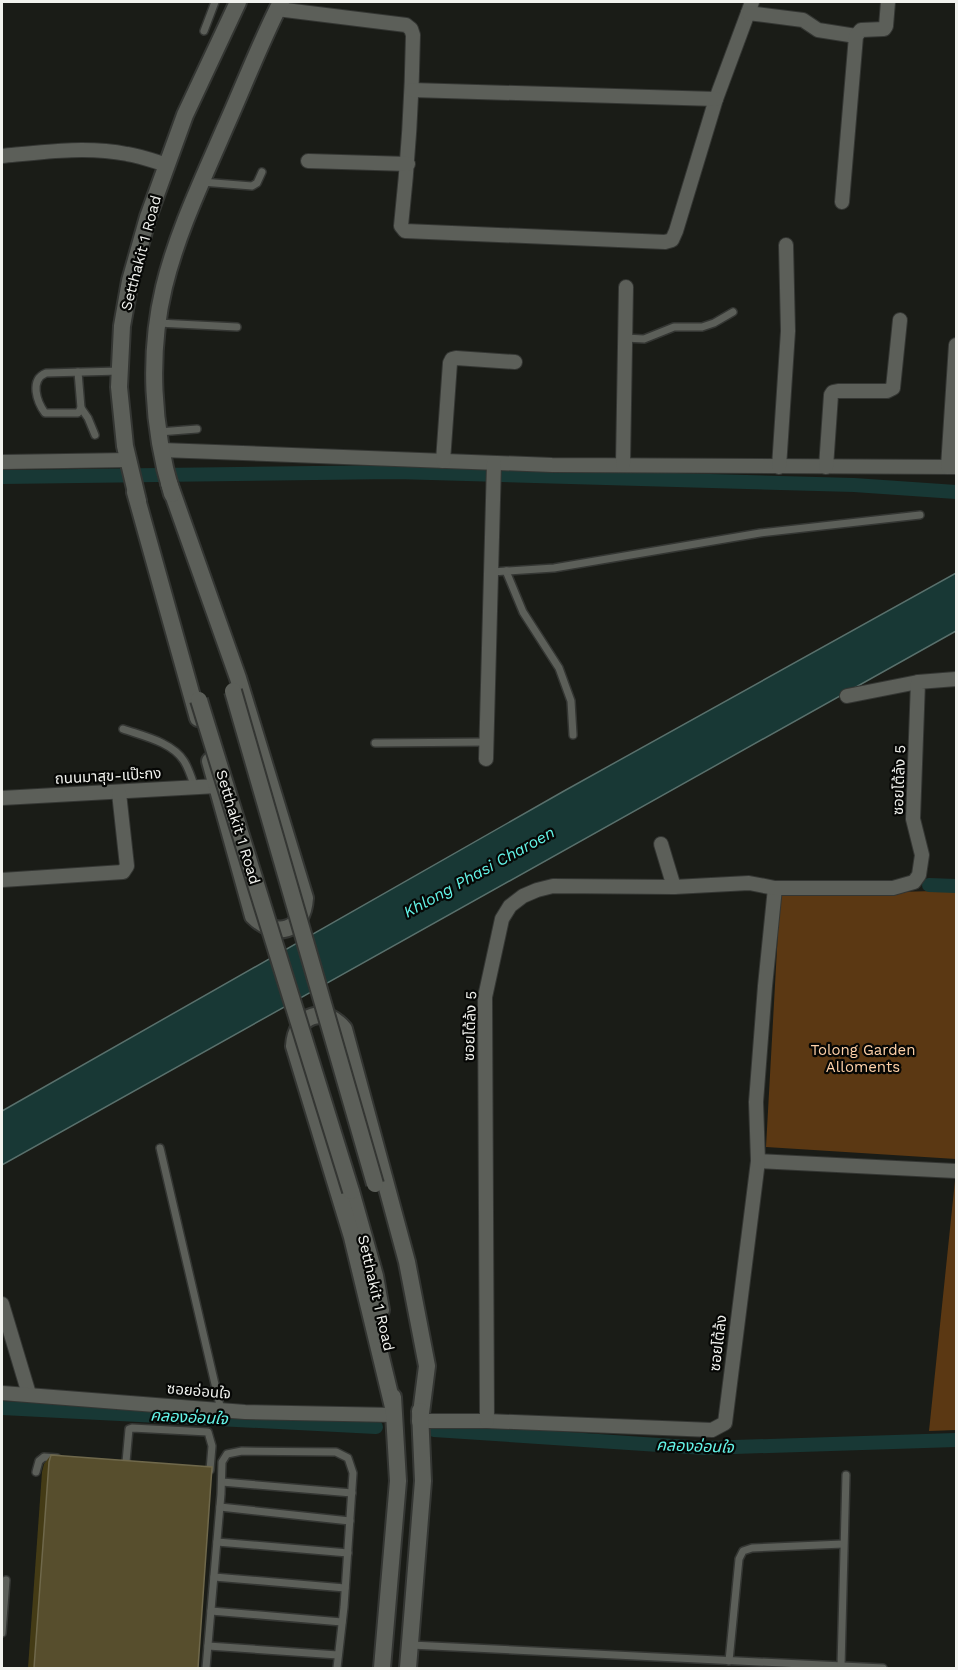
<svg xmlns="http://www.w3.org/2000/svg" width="958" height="1670" viewBox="0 0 958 1670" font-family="'Work Sans','Noto Sans Thai',sans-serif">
<rect width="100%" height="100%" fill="#1a1c17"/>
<g fill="#5b3813">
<polygon points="956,886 956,1159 766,1147 780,895 935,891"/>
<polygon points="956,1171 956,1430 929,1431"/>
</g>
<polygon fill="#183835" stroke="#59706c" stroke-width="1.5" points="956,573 956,631 2,1165 2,1111 564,791"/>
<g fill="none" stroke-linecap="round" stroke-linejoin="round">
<g stroke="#183835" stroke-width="14">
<polyline points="2,477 396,472 854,485 956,492"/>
<polyline points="929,885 956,886"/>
<polyline points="2,1408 376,1427"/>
<polyline points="434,1430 704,1448 956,1440"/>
</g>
<defs>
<g id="service">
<polyline points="204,31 215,2"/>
<polyline points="202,182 252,186 257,183 262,172"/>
<polyline points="158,323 237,327"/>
<polyline points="625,338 644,339 674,327 702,327 714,323 733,312"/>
<polyline points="78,372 81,408 88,418 95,435"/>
<path d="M81,408L78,413H45C37,402 29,380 46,373L120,371"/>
<polyline points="159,432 197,429"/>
<polyline points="506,571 523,612 559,668 571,701 573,735"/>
<polyline points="492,572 554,568 760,533 920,515"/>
<path d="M123,729C143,736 172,742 184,761C189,769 192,779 195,788"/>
<polyline points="375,743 487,742"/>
<polyline points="160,1148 221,1410"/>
<polyline points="126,1462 129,1429 132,1428 208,1432 212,1446 210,1470"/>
<polyline points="36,1472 39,1461 44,1457 57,1458"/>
<polyline points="222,1482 352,1493"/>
<polyline points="220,1507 350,1521"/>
<polyline points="217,1542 348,1553"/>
<polyline points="214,1577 345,1588"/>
<polyline points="211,1611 342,1622"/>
<polyline points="2,1633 6,1580"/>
<polyline points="411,1645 883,1668"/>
<polyline points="208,1646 338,1655"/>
<polyline points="729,1661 739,1559 743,1551 752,1548 843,1544"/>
<polyline points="841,1666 846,1475"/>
<polyline points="206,1668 221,1494 222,1462 227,1454 242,1451 336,1452 348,1458 353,1473 344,1607 337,1668"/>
</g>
<g id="minor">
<path d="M277,9L406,25L411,29L413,35C412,99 408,162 401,226L405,231L665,242L672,240L676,231L716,99L752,2"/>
<polyline points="748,13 803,20 818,30 856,36"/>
<polyline points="412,90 716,99"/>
<path d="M2,156C43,152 86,146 127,154C140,156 154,161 167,165"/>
<polyline points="308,161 408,164"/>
<polyline points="842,202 856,36 861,30 884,29 886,26 888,2"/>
<polyline points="162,450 552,465 956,467"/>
<polyline points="443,461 450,363 452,359 456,358 515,362"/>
<polyline points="2,462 128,460"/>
<polyline points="623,464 626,287"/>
<polyline points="779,467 788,331 786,245"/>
<polyline points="826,467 831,395 833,392 838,391 887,391 893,388 900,320"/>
<polyline points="948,467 956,345"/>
<polyline points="847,696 918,682"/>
<polyline points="486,759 494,463"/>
<polyline points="2,798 217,786"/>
<polyline points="661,844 674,887"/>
<polyline points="2,880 123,872 127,866 119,793"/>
<polyline points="758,1161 956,1171"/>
<polyline points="2,1304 29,1394"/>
<polyline points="2,1393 245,1412 393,1415"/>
<polyline points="420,1421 487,1421 712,1430 725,1423 758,1161 756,1102 765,986 775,888"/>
<polyline points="487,1421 485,997 502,919 510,906 523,896 537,890 553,886 674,887 749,883 775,888 893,888 914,882 919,875 922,855 913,819 918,682 956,679"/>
</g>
<g id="secondary">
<path d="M169,483L238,678L305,898C303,932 276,939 253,916L210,761"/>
<polyline points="135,492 198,718"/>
<path d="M172,494C152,428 148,354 164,287C177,233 202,181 224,130C243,88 260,43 281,2"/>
<polyline points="138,501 125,446 119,387 122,326 130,281 148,217 185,115 238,2"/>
<polyline points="351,1191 375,1276 381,1310"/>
<path d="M393,1407L352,1237L294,1046C296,1014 324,1005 344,1029L407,1262L427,1366L420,1421"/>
<polyline points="382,1668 398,1481 393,1397"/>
<polyline points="408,1668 423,1481 420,1411"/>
</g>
</defs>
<use href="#service" stroke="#343633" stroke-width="10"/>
<use href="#minor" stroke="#343633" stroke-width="16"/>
<use href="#secondary" stroke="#343633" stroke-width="20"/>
<use href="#service" stroke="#5c5f59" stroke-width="7"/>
<use href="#minor" stroke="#5c5f59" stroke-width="14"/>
<use href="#secondary" stroke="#5c5f59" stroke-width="16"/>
<defs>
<g id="secondary-bridge">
<polyline points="233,691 375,1184"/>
<polyline points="199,700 351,1191"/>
</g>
</defs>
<use href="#secondary-bridge" stroke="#343633" stroke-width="20" stroke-linecap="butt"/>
<use href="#secondary-bridge" stroke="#5c5f59" stroke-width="16"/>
</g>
<polygon fill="#443b15" points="51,1455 198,1668 28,1668 42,1472 44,1464"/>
<polygon fill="#574e2d" stroke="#6f684b" stroke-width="1.5" points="51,1455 212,1467 198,1668 34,1668 49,1462"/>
<g text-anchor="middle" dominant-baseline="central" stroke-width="4.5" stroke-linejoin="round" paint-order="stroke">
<g font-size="15" fill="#f1f2ee" stroke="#060705">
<text transform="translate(141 253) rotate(-75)">Setthakit 1 Road</text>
<text transform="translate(108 776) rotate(-3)">ถนนมาสุข-แป๊ะกง</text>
<text transform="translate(899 780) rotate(-88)">ซอยโต้ล้ง 5</text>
<text transform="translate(238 827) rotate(73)">Setthakit 1 Road</text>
<text transform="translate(470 1026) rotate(-88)">ซอยโต้ล้ง 5</text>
<text transform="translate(376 1293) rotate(77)">Setthakit 1 Road</text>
<text transform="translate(718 1343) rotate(-83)">ซอยโต้ล้ง</text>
<text transform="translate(199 1391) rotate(5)">ซอยอ่อนใจ</text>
</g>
<g font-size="15" fill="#ffd1a8" stroke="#060705">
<text x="863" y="1050">Tolong Garden<tspan x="863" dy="17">Alloments</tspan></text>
</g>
<g font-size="16" font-style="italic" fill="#64f5e9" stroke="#060705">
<text transform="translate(479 872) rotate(-29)">Khlong Phasi Charoen</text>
<text transform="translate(189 1417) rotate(3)">คลองอ่อนใจ</text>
<text transform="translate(695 1446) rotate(2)">คลองอ่อนใจ</text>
</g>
</g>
<rect width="958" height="1670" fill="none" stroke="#f1f2ee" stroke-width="6"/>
</svg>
